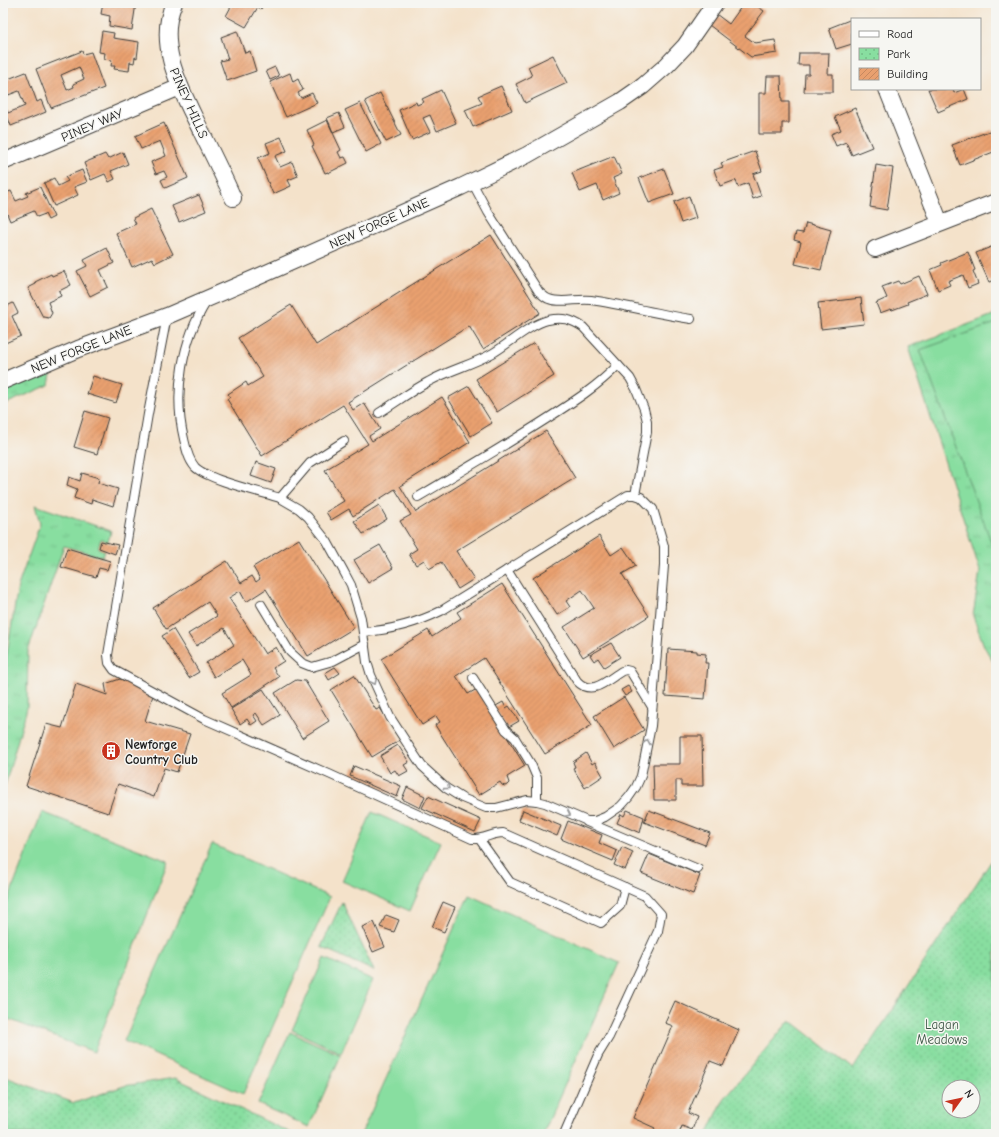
<svg xmlns="http://www.w3.org/2000/svg" width="999" height="1137" viewBox="0 0 999 1137" font-family="'Comic Neue',sans-serif">
<defs>
<pattern id="grass-tufts" width="24" height="20" patternUnits="userSpaceOnUse"><rect width="24" height="20" fill="#88dea0"/><path d="M3 7l-1-3M5 7V3M7 7l1-3M15 17l-1-3M17 17v-4M19 17l1-3" fill="none" stroke="#75be89"/></pattern>
<pattern id="park-dots" width="8" height="8" patternUnits="userSpaceOnUse"><rect width="8" height="8" fill="#88dea0"/><path d="M2 2h.1M6 6h.1" fill="none" stroke="#75be89" stroke-width="1.8" stroke-linecap="round"/></pattern>
<pattern id="building-hatch" width="6" height="6" patternUnits="userSpaceOnUse"><rect width="6" height="6" fill="#e9a06f"/><path d="M-1 1l2-2M0 6l6-6M5 7l2-2" fill="none" stroke="#c78960"/></pattern>
</defs>
<rect width="100%" height="100%" fill="#f6f6f2"/>
<filter id="ink" filterUnits="userSpaceOnUse"><feTurbulence type="fractalNoise" baseFrequency=".025" numOctaves="2"/><feDisplacementMap in="SourceGraphic" scale="8" xChannelSelector="R" yChannelSelector="G"/><feConvolveMatrix kernelMatrix="1 2 1 2 8 2 1 2 1" color-interpolation-filters="sRGB"/></filter>
<filter id="wash" filterUnits="userSpaceOnUse"><feTurbulence type="fractalNoise" baseFrequency=".012" numOctaves="4" result="noise"/><feDisplacementMap in="SourceGraphic" scale="16" xChannelSelector="R" yChannelSelector="G"/><feGaussianBlur stdDeviation="0.9" result="paint"/><feColorMatrix in="noise" values="0 0 0 0 0 0 0 0 0 0 0 0 0 0 0 0 0 1.4 0 .05"/><feComposite in="paint" operator="in"/></filter>
<g filter="url(#wash)">
<rect width="100%" height="100%" fill="#f4e2ca"/>
<g fill="url(#grass-tufts)" stroke="#527d5e">
<polygon points="996,314 996,667 984,646 973,616 980,571 908,347"/>
<polygon points="52,370 49,385 3,405 3,392"/>
<polygon points="35,505 111,531 108,542 101,539 98,548 105,551 103,557 64,546 28,651 27,708 3,792 3,678 18,586 40,524"/>
</g>
<g fill="url(#park-dots)" stroke="#527d5e" fill-rule="evenodd">
<path d="M996,854V1134H707L724,1099L790,1020L853,1069ZM949,1087H973V1111H949Z"/>
<polygon points="342,902 374,971 321,947"/>
<polygon points="3,1076 74,1103 124,1086 175,1078 293,1134 3,1134"/>
</g>
<g fill="#88dea0" stroke="#527d5e">
<polygon points="996,323 996,555 920,350"/>
<polygon points="42,812 168,861 94,1052 3,1017 3,913"/>
<polygon points="372,812 441,842 410,911 342,881"/>
<polygon points="212,844 330,897 243,1094 124,1041"/>
<polygon points="469,895 619,963 543,1134 361,1134"/>
<polygon points="324,958 373,980 341,1053 292,1030"/>
<polygon points="290,1032 341,1055 309,1127 258,1104"/>
</g>
<g id="blocks">
<g fill="url(#building-hatch)" fill-rule="evenodd">
<polygon points="103,3 136,3 132,30 109,26 110,16 101,14"/>
<polygon points="233,3 264,3 261,9 258,7 246,27 226,16"/>
<polygon points="744,3 753,3 764,11 745,36 755,43 775,40 777,53 751,57 709,25 716,14 729,24"/>
<polygon points="852,19 852,44 836,49 829,28"/>
<polygon points="102,31 114,33 113,38 139,42 137,58 135,57 134,63 130,62 129,71 114,69 115,66 111,66 112,60 104,59 105,53 99,52"/>
<polygon points="237,31 245,53 250,51 256,71 227,81 220,61 228,59 221,37"/>
<path d="M82,51L83,54L91,52L104,88L51,108L36,69ZM79,67L84,79L73,84L74,87L67,90L61,75Z"/>
<polygon points="799,53 829,53 828,74 833,74 833,92 804,92 805,74 809,74 809,65 798,65"/>
<polygon points="553,55 567,83 525,103 516,84 532,76 528,67"/>
<polygon points="275,67 279,76 270,80 266,71"/>
<polygon points="26,72 37,102 41,100 46,112 11,126 8,118 3,120 3,102 8,113 25,106 19,91 3,97 3,81"/>
<polygon points="290,73 293,82 298,79 303,90 298,93 301,98 312,93 317,103 286,117 270,82"/>
<polygon points="767,76 781,76 782,102 789,102 789,123 782,123 782,134 759,134 759,93 766,93"/>
<polygon points="501,86 512,110 473,127 465,110 482,103 478,96"/>
<polygon points="928,89 953,89 954,93 964,89 968,99 938,112"/>
<polygon points="441,90 456,123 437,131 430,115 423,118 430,132 412,140 399,110 416,102 417,105 424,102 422,99"/>
<polygon points="380,93 401,135 386,142 365,101"/>
<polygon points="360,103 381,144 366,152 345,110"/>
<polygon points="855,108 872,147 852,155 846,142 836,146 831,134 841,130 835,117"/>
<polygon points="339,113 345,127 333,132 327,118"/>
<polygon points="327,120 341,150 338,152 341,158 345,157 348,163 328,173 328,172 325,173 312,146 314,145 307,130"/>
<polygon points="164,123 188,178 165,188 161,180 167,177 164,171 156,174 151,162 166,156 160,141 141,149 135,136"/>
<polygon points="992,130 996,140 996,151 960,165 952,145"/>
<polygon points="281,137 287,151 275,156 280,167 292,162 298,176 288,180 291,186 273,194 258,158 270,153 266,143"/>
<polygon points="755,151 762,171 753,174 761,196 753,199 748,183 738,187 736,180 720,186 714,170 723,167 721,163"/>
<polygon points="123,152 128,164 111,171 115,179 109,182 105,174 91,180 84,163 105,154 108,159"/>
<polygon points="614,156 622,174 613,178 619,193 603,200 597,185 580,192 572,173"/>
<polygon points="876,165 893,168 887,210 870,207"/>
<polygon points="664,169 674,194 649,203 639,178"/>
<polygon points="82,170 87,182 74,187 78,195 54,206 44,183 54,178 58,186 68,181 65,177"/>
<polygon points="40,187 54,217 48,220 45,214 37,217 34,211 10,221 3,204 3,194 11,191 16,201 28,196 26,193"/>
<polygon points="199,195 206,211 179,222 172,206"/>
<polygon points="689,196 696,218 681,223 674,202"/>
<polygon points="151,209 173,254 155,263 152,258 132,267 116,233 136,224 133,218"/>
<polygon points="806,223 831,230 821,270 795,264 801,242 794,240 796,232 803,233"/>
<polygon points="491,235 540,313 483,349 469,326 348,402 353,410 364,403 380,429 369,436 372,441 442,397 470,442 400,486 416,512 546,431 575,478 456,551 474,579 458,589 441,562 429,569 424,560 416,565 409,554 417,549 400,521 411,515 395,489 353,516 349,509 331,520 326,512 344,501 325,470 368,444 343,405 262,456 227,399 230,397 228,394 246,382 248,386 263,377 238,338 291,305 316,345"/>
<polygon points="996,245 996,266 993,267 996,274 996,280 989,282 976,253"/>
<polygon points="107,248 114,263 100,270 108,287 90,296 77,271 87,266 84,260"/>
<polygon points="968,252 975,270 973,271 978,284 968,288 963,275 948,281 950,285 938,290 930,270 942,265 941,263"/>
<polygon points="64,271 71,285 59,291 61,296 48,302 52,313 49,318 43,317 28,288 36,284 35,282 51,274 52,276"/>
<polygon points="919,276 927,294 907,302 908,304 892,310 891,309 880,313 876,303 887,298 882,287 898,281 900,284"/>
<polygon points="3,297 7,306 13,303 18,313 12,316 21,336 3,344"/>
<polygon points="861,298 864,324 821,329 818,303"/>
<polygon points="534,343 554,376 497,412 476,379"/>
<polygon points="93,376 122,385 116,403 87,394"/>
<polygon points="469,386 492,423 471,436 448,398"/>
<polygon points="85,411 108,418 97,454 74,447"/>
<polygon points="256,462 276,469 271,483 251,476"/>
<polygon points="82,473 99,478 98,483 118,489 113,506 92,499 91,504 74,498 77,489 67,485 69,477 80,481"/>
<polygon points="379,505 387,519 363,534 354,521"/>
<polygon points="599,536 611,555 623,547 636,566 622,574 649,616 583,657 564,627 594,608 582,590 566,601 570,607 557,615 533,578"/>
<polygon points="299,539 354,628 308,656 266,589 246,602 240,591 229,598 265,654 276,647 284,661 273,668 279,677 231,708 222,693 251,675 242,660 214,677 206,663 234,645 224,628 196,646 188,634 217,616 208,602 166,629 153,608 227,561 241,583 252,576 256,582 260,579 253,567"/>
<polygon points="101,541 118,545 115,554 99,548"/>
<polygon points="380,545 393,568 368,583 354,560"/>
<polygon points="67,548 110,561 107,570 99,568 96,577 61,567"/>
<polygon points="502,584 592,725 545,754 484,658 456,676 468,694 477,689 525,766 507,777 509,783 507,785 505,786 502,785 500,782 479,795 435,725 440,722 436,716 422,725 381,659 428,630 432,637 461,618 457,612"/>
<polygon points="173,629 199,672 189,678 162,636"/>
<polygon points="611,643 620,657 604,667 598,658 594,661 590,655"/>
<polygon points="668,649 697,651 697,653 706,654 705,663 708,663 705,699 665,696"/>
<polygon points="335,667 340,673 329,680 325,673"/>
<polygon points="354,675 376,710 380,708 400,740 372,757 331,690"/>
<polygon points="120,679 154,692 145,721 190,734 177,772 164,768 154,797 118,784 108,813 26,786 46,724 62,728 76,684 107,695 105,684"/>
<polygon points="296,680 305,681 329,721 302,738 275,693"/>
<polygon points="628,686 632,692 625,696 621,690"/>
<polygon points="263,689 280,715 264,725 256,713 253,715 257,721 251,725 247,719 240,724 231,709"/>
<polygon points="624,697 644,730 614,749 594,716"/>
<polygon points="503,702 506,708 509,706 519,721 507,728 494,707"/>
<polygon points="680,736 702,736 703,786 681,786 681,780 676,780 676,800 654,800 653,764 680,764"/>
<polygon points="398,745 409,762 404,765 408,771 399,776 395,770 390,773 380,756"/>
<polygon points="586,753 592,764 595,762 603,776 585,788 573,768 575,767 573,762"/>
<polygon points="354,766 401,786 397,797 350,776"/>
<polygon points="407,787 425,796 420,808 402,799"/>
<polygon points="428,796 481,820 475,832 422,808"/>
<polygon points="523,810 561,826 557,836 519,820"/>
<polygon points="627,810 644,817 640,833 617,823 621,814 624,816"/>
<polygon points="649,810 710,833 705,845 644,822"/>
<polygon points="568,821 602,835 599,843 617,851 613,861 561,839"/>
<polygon points="622,847 633,852 625,870 614,865"/>
<polygon points="649,854 700,875 693,894 641,873"/>
<polygon points="443,902 455,907 444,932 432,927"/>
<polygon points="386,915 399,920 394,932 380,927"/>
<polygon points="374,922 385,947 373,952 362,927"/>
<polygon points="675,1001 739,1030 723,1066 710,1061 688,1113 697,1117 692,1130 682,1126 679,1134 652,1134 655,1128 633,1118 673,1026 665,1023"/>
</g>
</g>
</g>
<g filter="url(#ink)">
<use href="#blocks" fill-opacity="0" stroke="#3c3a36" stroke-width="1"/>
<g fill="none" stroke-linecap="round" stroke-linejoin="round">
<defs>
<g id="service">
<path d="M472,182L488,212L539,292C542,294 545,298 549,299C562,304 578,298 591,300C625,305 658,314 691,319"/>
<path d="M207,301C182,340 173,393 184,439C186,448 188,459 195,467C208,480 261,492 280,498L299,509L308,517L327,541L343,570L351,585L361,618L367,662L371,675L390,717L412,751L422,766L446,788L462,798L486,808H496L527,800L537,801L545,803L587,821H595L605,817L621,806L629,797L636,787L641,776L651,726L664,566V546L653,509L641,497L635,495H628L441,611C417,623 391,630 364,632"/>
<path d="M167,316L148,414L108,655L109,663L114,670L204,719L329,774L472,839C483,840 492,833 503,833L645,896L661,914L658,931L609,1037L598,1055L564,1134"/>
<path d="M379,413C395,403 411,391 428,382C449,370 472,365 493,353C510,343 529,325 548,320C562,317 571,319 583,327L630,378L636,389L644,409L647,421V432L635,495"/>
<path d="M418,497C462,471 506,445 548,418C573,402 598,386 618,365"/>
<polyline points="280,498 310,463 344,441"/>
<path d="M507,570L577,681C592,697 607,680 622,671L626,670L630,671L652,707"/>
<polyline points="261,604 290,652 302,663 312,667 333,661 365,644"/>
<polyline points="473,678 506,730 515,738 531,764 537,778 537,801"/>
<polyline points="587,822 698,869"/>
<polyline points="480,840 510,882 601,923 620,906 625,887"/>
</g>
<g id="minor">
<path d="M174,3C155,46 183,93 201,131C212,153 223,175 233,198"/>
<polyline points="887,89 940,223"/>
<polyline points="3,162 180,87"/>
<polyline points="875,249 996,202"/>
<polyline points="3,381 78,349 167,316 262,275 461,187 527,155 620,102 643,86 667,65 685,46 715,3"/>
</g>
</defs>
<use href="#service" stroke="#3c3a36" stroke-width="10"/>
<use href="#minor" stroke="#3c3a36" stroke-width="18"/>
<use href="#service" stroke="#fff" stroke-width="8"/>
<use href="#minor" stroke="#fff" stroke-width="16"/>
</g>
<defs><path id="oneway-chevron" d="M-2-3.5L2.5 0L-2 3.5" fill="none" stroke-width="1.6" stroke-linecap="round" stroke-linejoin="round"/></defs>
<g stroke="#999">
<use href="#oneway-chevron" transform="translate(374 682) rotate(65)"/>
<use href="#oneway-chevron" transform="translate(647 742) rotate(-79)"/>
<use href="#oneway-chevron" transform="translate(447 787) rotate(36)"/>
<use href="#oneway-chevron" transform="translate(568 814) rotate(25)"/>
</g>
</g>
<defs>
<symbol id="building-disc" viewBox="-11 -11 22 22"><circle r="9.5" fill="#c8321e" stroke="#f6f6f2"/><path d="M-4-6H4V6H1V3H-1V6H-4ZM-2.5-4.3h1.7v1.8h-1.7ZM.8-4.3h1.7v1.8H.8ZM-2.5-1h1.7V.8h-1.7ZM.8-1h1.7V.8H.8Z" fill="#fff"/></symbol>
</defs>
<g fill-rule="evenodd">
<use href="#building-disc" x="100" y="740" width="22" height="22"/>
</g>
<g text-anchor="middle" dominant-baseline="central" stroke-width="3" stroke-linejoin="round" paint-order="stroke">
<g font-size="13" fill="#1c1c1c" stroke="#f6f6f2">
<text transform="translate(189 103) rotate(66)">PINEY HILLS</text>
<text transform="translate(92 125) rotate(-23)">PINEY WAY</text>
<text transform="translate(379 223) rotate(-24)">NEW FORGE LANE</text>
<text transform="translate(81 349) rotate(-22)">NEW FORGE LANE</text>
</g>
<g font-size="13" font-weight="bold" fill="#1c1c1c" stroke="#f6f6f2" text-anchor="start">
<text x="125" y="744">Newforge<tspan x="125" dy="15">Country Club</tspan></text>
</g>
<g font-size="13" fill="#3c5644" stroke="#f6f6f2">
<text x="942" y="1024">Lagan<tspan x="942" dy="15">Meadows</tspan></text>
</g>
</g>
<rect width="999" height="1137" fill="none" stroke="#f6f6f2" stroke-width="16"/>
<rect x="851" y="18" width="130" height="72" fill="#f6f6f2" stroke="#9f9f9c"/>
<rect x="859" y="31" width="20" height="6" fill="#ffffff" stroke="#9f9f9c"/>
<text x="887" y="38" font-size="12" fill="#1c1c1c">Road</text>
<rect x="859" y="48" width="20" height="12" fill="url(#park-dots)" stroke="#9f9f9c"/>
<text x="887" y="58" font-size="12" fill="#1c1c1c">Park</text>
<rect x="859" y="68" width="20" height="12" fill="url(#building-hatch)" stroke="#9f9f9c"/>
<text x="887" y="78" font-size="12" fill="#1c1c1c">Building</text>
<g transform="translate(961 1099) rotate(57)"><circle r="19" fill="#f6f6f2" stroke="#9f9f9c"/>
<path d="M0-3L7 15L0 10L-7 15Z" fill="#c8321e"/>
<text y="-6" font-size="11" font-weight="bold" text-anchor="middle" fill="#1c1c1c">N</text>
</g>
</svg>
